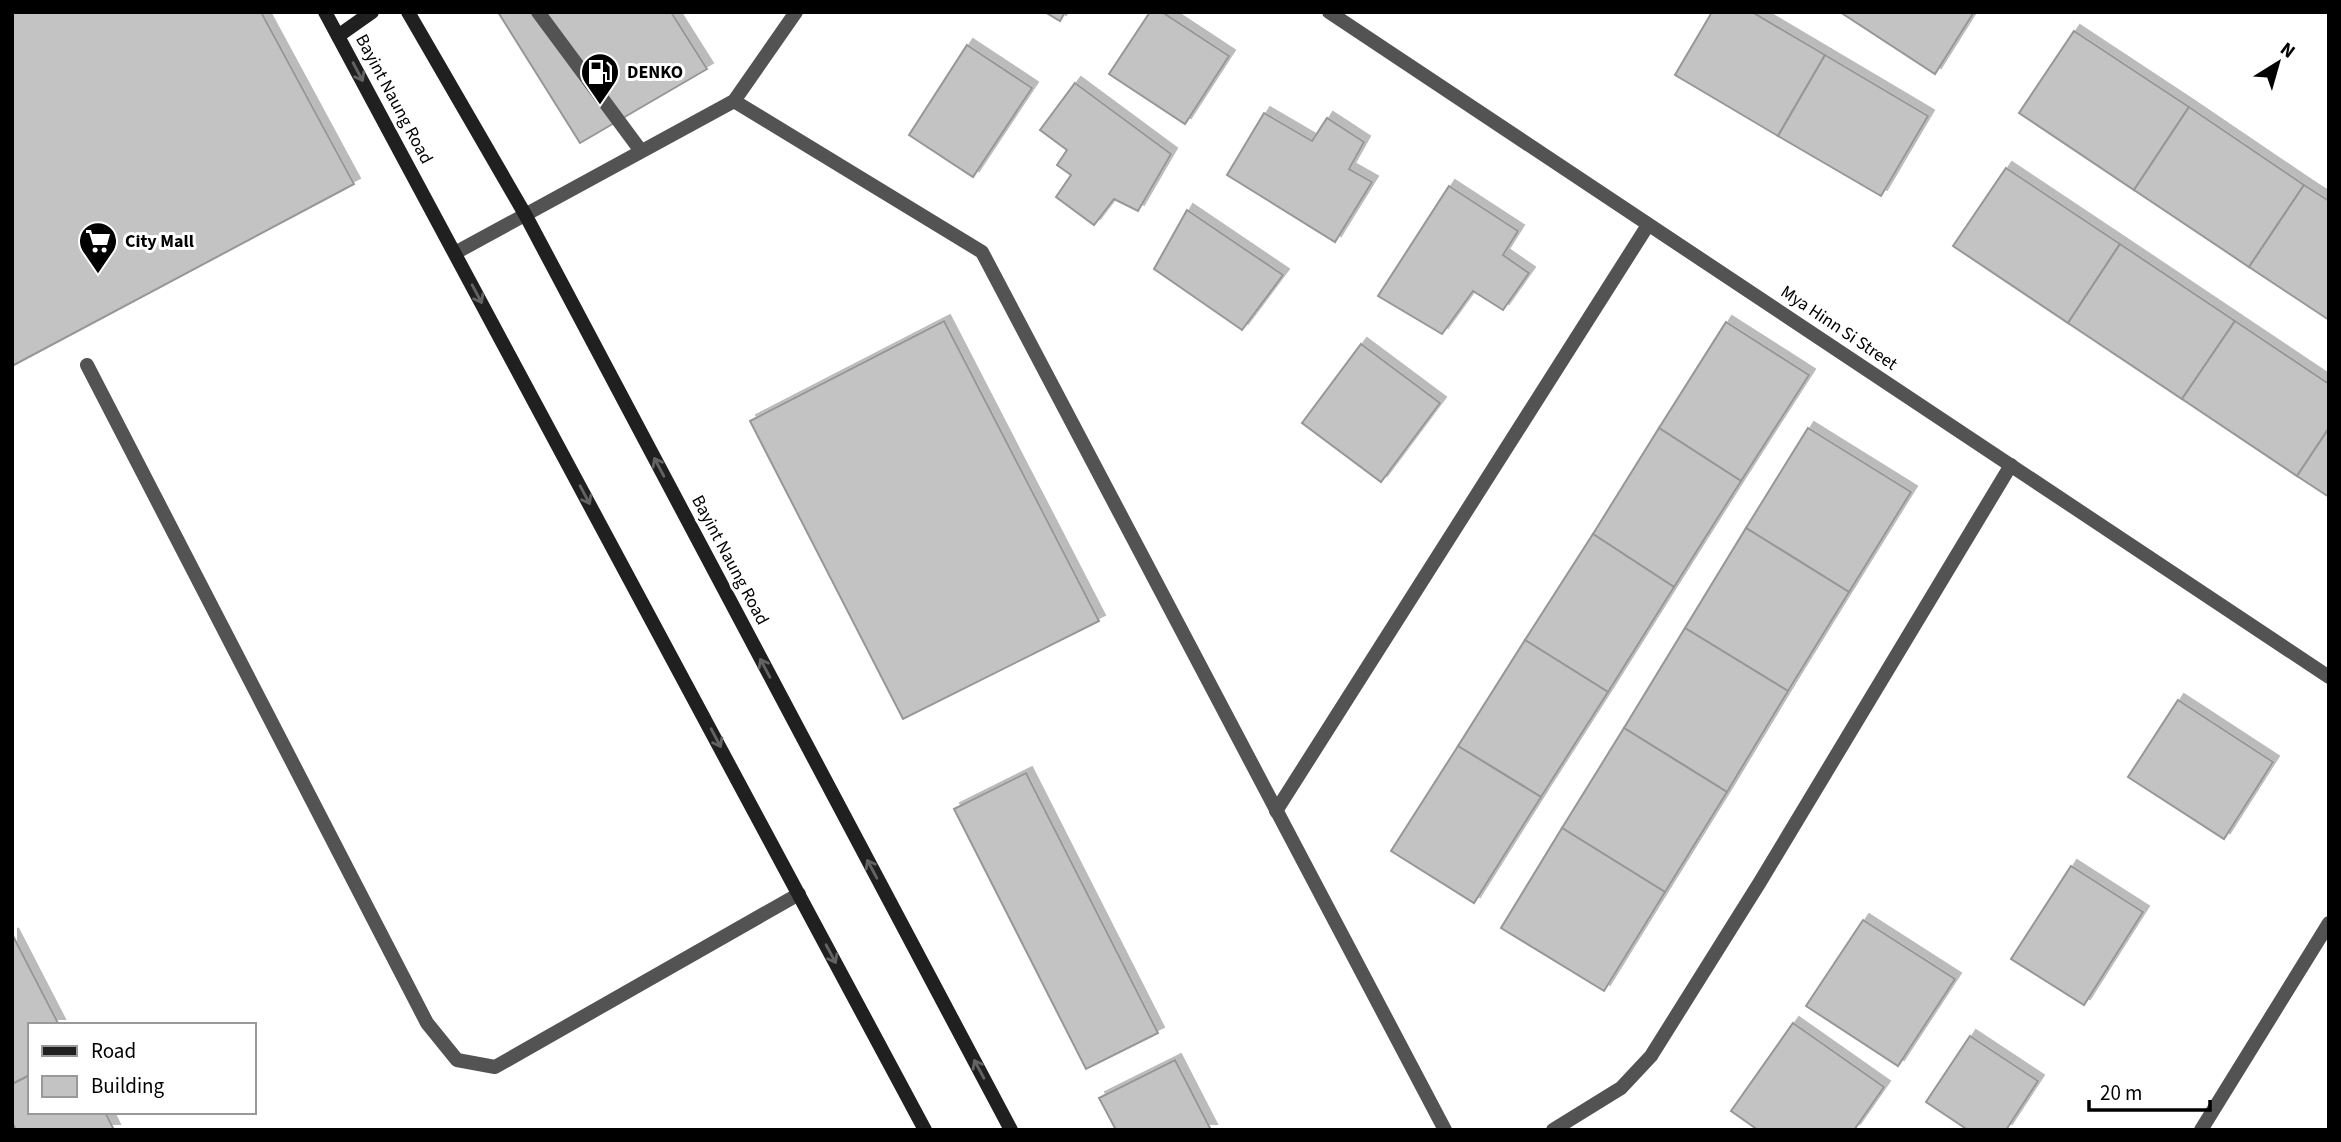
<svg xmlns="http://www.w3.org/2000/svg" width="2341" height="1142" viewBox="0 0 2341 1142" font-family="'Source Sans 3',sans-serif">
<defs>
<filter id="shadow"><feDropShadow dx="6" dy="-6" stdDeviation="0" flood-color="#0004"/></filter>
</defs>
<rect width="100%" height="100%" fill="#fff"/>
<g fill="#c3c3c3" stroke="#979797" stroke-width="2" filter="url(#shadow)">
<polygon points="12,12 261,12 354,184 12,366"/>
<polygon points="498,12 671,12 707,69 580,143"/>
<polygon points="1045,12 1065,12 1060,21"/>
<polygon points="1150,12 1162,12 1229,56 1185,124 1109,74"/>
<polygon points="1712,12 1752,12 1825,55 1778,136 1675,75"/>
<polygon points="1840,12 1974,12 1935,74"/>
<polygon points="2074,31 2189,107 2134,190 2019,113"/>
<polygon points="967,45 1032,88 973,177 909,135"/>
<polygon points="1825,55 1928,116 1881,196 1778,136"/>
<polygon points="1075,83 1171,154 1138,211 1114,199 1094,225 1056,197 1071,175 1057,165 1067,150 1040,130"/>
<polygon points="2189,107 2304,185 2249,267 2134,190"/>
<polygon points="1264,113 1312,141 1327,118 1364,142 1349,169 1372,182 1335,242 1227,175"/>
<polygon points="2006,168 2120,244 2068,323 1953,246"/>
<polygon points="2304,185 2329,201 2329,320 2249,267"/>
<polygon points="1449,186 1518,231 1503,255 1529,273 1503,310 1473,291 1442,334 1378,296"/>
<polygon points="1187,210 1283,275 1242,330 1154,269"/>
<polygon points="2120,244 2235,321 2182,399 2068,323"/>
<polygon points="944,321 1099,621 903,719 750,421"/>
<polygon points="2235,321 2329,384 2329,428 2297,476 2182,399"/>
<polygon points="1726,322 1809,375 1741,481 1659,428"/>
<polygon points="1361,344 1440,403 1381,482 1302,423"/>
<polygon points="1659,428 1741,481 1674,587 1593,534"/>
<polygon points="1808,428 1911,492 1849,592 1746,528"/>
<polygon points="2329,428 2329,497 2297,476"/>
<polygon points="1746,528 1849,592 1788,691 1685,628"/>
<polygon points="1593,534 1674,587 1608,692 1525,640"/>
<polygon points="1685,628 1788,691 1727,792 1624,728"/>
<polygon points="1525,640 1608,692 1541,797 1458,746"/>
<polygon points="2178,700 2273,762 2224,839 2128,777"/>
<polygon points="1624,728 1727,792 1665,892 1562,828"/>
<polygon points="1458,746 1541,797 1474,903 1391,851"/>
<polygon points="1026,773 1158,1033 1086,1069 954,809"/>
<polygon points="1562,828 1665,892 1604,991 1501,928"/>
<polygon points="2071,866 2143,912 2084,1005 2011,959"/>
<polygon points="1863,920 1955,979 1898,1066 1806,1006"/>
<polygon points="12,934 59,1025 30,1025 30,1075 12,1084"/>
<polygon points="1793,1023 1884,1087 1854,1130 1758,1130 1731,1111"/>
<polygon points="1970,1036 2038,1081 2006,1130 1968,1130 1926,1102"/>
<polygon points="1175,1060 1211,1130 1116,1130 1099,1098"/>
<polygon points="30,1075 30,1112 105,1112 114,1130 16,1130 12,1122 12,1084"/>
</g>
<g fill="none" stroke-linecap="round" stroke-linejoin="round">
<g stroke="#535353" stroke-width="14">
<polyline points="538,12 641,151"/>
<polyline points="87,365 427,1023 457,1060 495,1067 799,894"/>
</g>
<g stroke="#535353" stroke-width="14">
<polyline points="1329,12 2329,677"/>
<polyline points="734,101 982,252 1445,1130"/>
<polyline points="455,253 734,101 796,12"/>
<polyline points="1276,811 1648,225"/>
<polyline points="1553,1130 1621,1088 1651,1056 1760,882 2011,465"/>
<polyline points="2201,1130 2329,923"/>
</g>
<g stroke="#202020" stroke-width="14">
<polyline points="325,12 925,1130"/>
<polyline points="408,12 526,216 1011,1130"/>
<polyline points="338,36 372,12"/>
</g>
</g>
<defs><path id="oneway-shaft" d="M-6 0H5M1.5-3L5.5 0L1.5 3" fill="none" stroke-width="1.6" stroke-linecap="round" stroke-linejoin="round" transform="scale(1.75)"/></defs>
<g stroke="#636363">
<use href="#oneway-shaft" transform="translate(358 72) rotate(62)"/>
<use href="#oneway-shaft" transform="translate(477 294) rotate(62)"/>
<use href="#oneway-shaft" transform="translate(659 467) rotate(-118)"/>
<use href="#oneway-shaft" transform="translate(585 495) rotate(62)"/>
<use href="#oneway-shaft" transform="translate(765 668) rotate(-118)"/>
<use href="#oneway-shaft" transform="translate(716 738) rotate(62)"/>
<use href="#oneway-shaft" transform="translate(872 869) rotate(-118)"/>
<use href="#oneway-shaft" transform="translate(831 954) rotate(62)"/>
<use href="#oneway-shaft" transform="translate(979 1069) rotate(-118)"/>
</g>
<defs>
<symbol id="fuel-pin" viewBox="-11 -11 22 30"><path d="M0 17L-7.5 6A9.5 9.5 0 1 1 7.5 6Z" fill="#000" stroke="#fff"/><path d="M-5.5-6h7V0h2V4h1.3V-2.5L3-4.5l.8-.8L6-3V5H2.5V1h-1V6h-7ZM-4.2-4.7v3.2H.2V-4.7Z" fill="#fff"/></symbol>
<symbol id="supermarket-pin" viewBox="-11 -11 22 30"><path d="M0 17L-7.5 6A9.5 9.5 0 1 1 7.5 6Z" fill="#000" stroke="#fff"/><path d="M-6-5.5h2.5l.6 2H6L4.5 2H-2.5L-4.4-4H-6ZM-1.5 3.2a1.3 1.3 0 1 0 .1 0ZM3 3.2a1.3 1.3 0 1 0 .1 0Z" fill="#fff"/></symbol>
</defs>
<g fill-rule="evenodd">
<use href="#fuel-pin" x="578" y="50" width="44" height="60"/>
<use href="#supermarket-pin" x="76" y="219" width="44" height="60"/>
</g>
<g text-anchor="middle" dominant-baseline="central" stroke-width="6" stroke-linejoin="round" paint-order="stroke">
<g font-size="18" font-weight="bold" fill="#000" stroke="#fff" text-anchor="start">
<text x="627" y="72">DENKO</text>
<text x="125" y="241">City Mall</text>
</g>
<g font-size="18" fill="#000" stroke="#fff">
<text transform="translate(394 99) rotate(62)">Bayint Naung Road</text>
<text transform="translate(1839 328) rotate(34)">Mya Hinn Si Street</text>
<text transform="translate(730 560) rotate(62)">Bayint Naung Road</text>
</g>
</g>
<rect width="2341" height="1142" fill="none" stroke="#000000" stroke-width="28"/>
<rect x="28" y="1023" width="228" height="91" fill="#ffffff" stroke="#999999" stroke-width="2"/>
<rect x="42" y="1046" width="35" height="10" fill="#202020" stroke="#999999" stroke-width="2"/>
<text x="91" y="1058" font-size="21" fill="#000000">Road</text>
<rect x="42" y="1076" width="35" height="21" fill="#c3c3c3" stroke="#999999" stroke-width="2"/>
<text x="91" y="1093" font-size="21" fill="#000000">Building</text>
<g transform="translate(2278 63) rotate(37)" stroke="#ffffff" stroke-width="5" paint-order="stroke">
<path d="M0-5L12 26L0 18L-12 26Z" fill="#000000"/>
<text y="-10" font-size="19" font-weight="bold" text-anchor="middle" fill="#000000">N</text>
</g>
<path d="M2089 1100v10h121v-10" fill="none" stroke="#000000" stroke-width="3.5"/>
<text x="2100" y="1100" font-size="21" fill="#000000" stroke="#ffffff" stroke-width="5" paint-order="stroke">20 m</text>
</svg>
